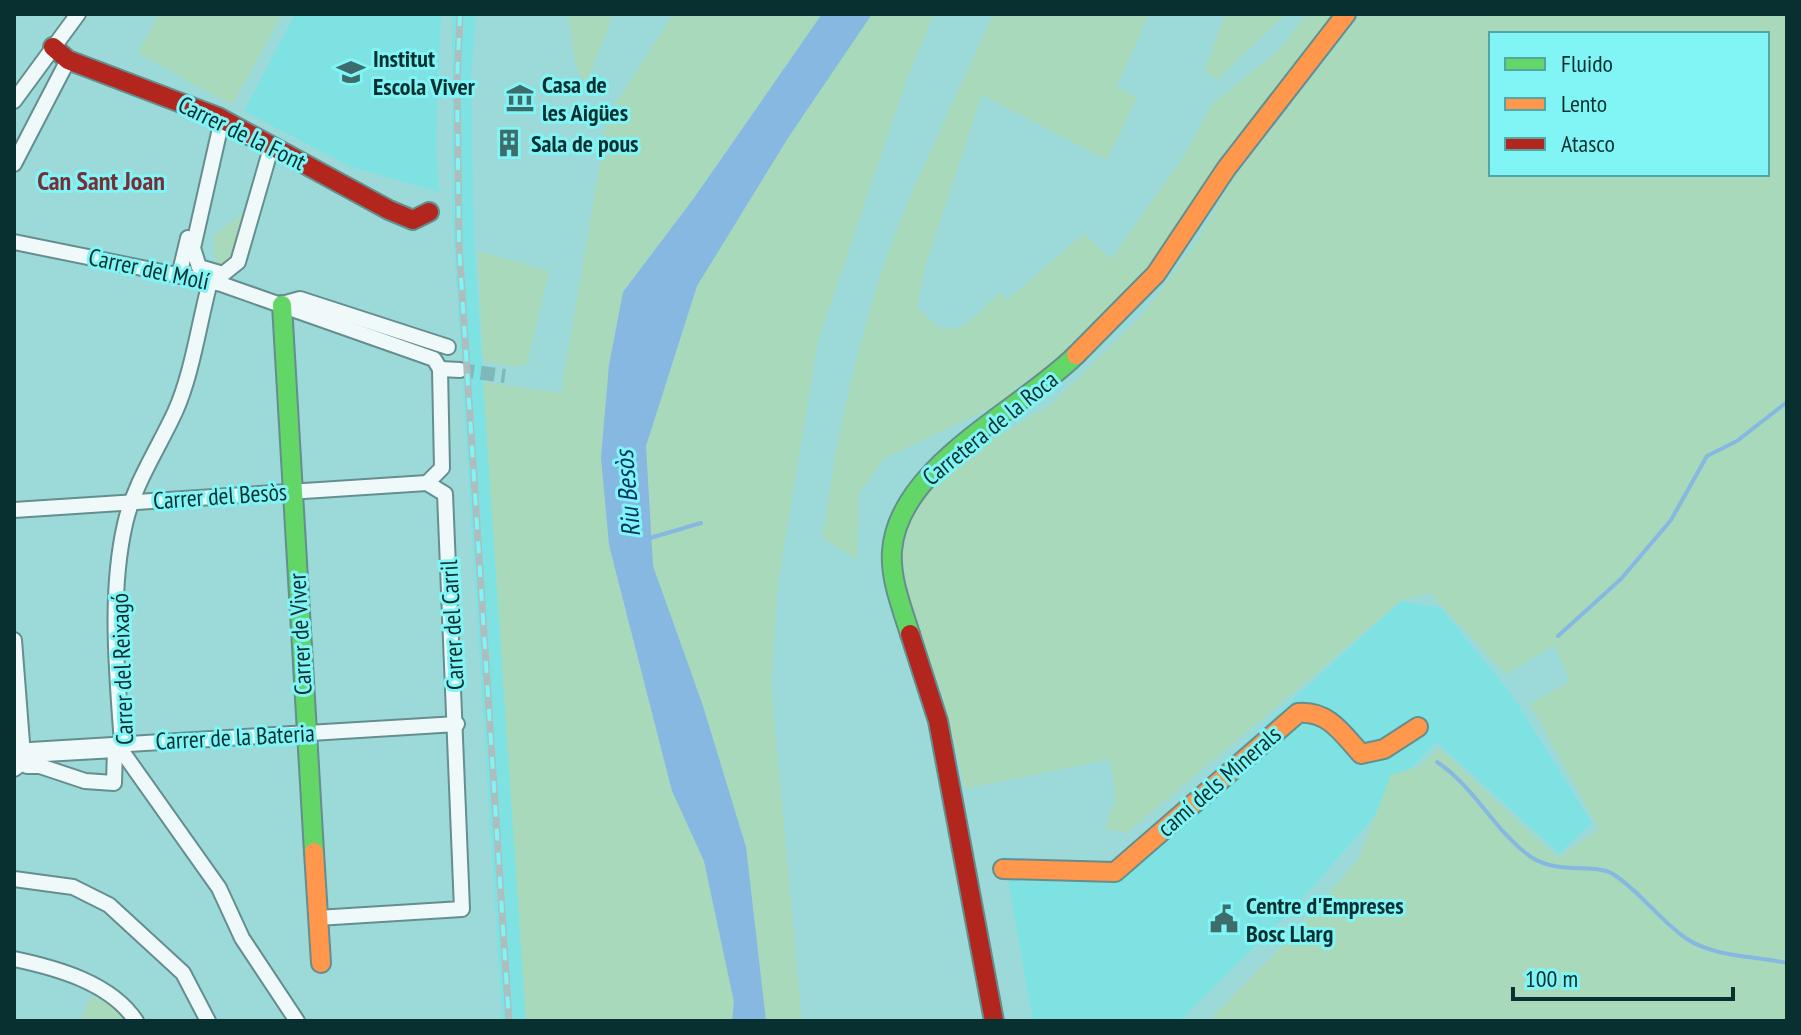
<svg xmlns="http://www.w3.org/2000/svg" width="1801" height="1035" viewBox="0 0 1801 1035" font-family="'PT Sans Narrow',sans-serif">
<rect width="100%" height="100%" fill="#9cdada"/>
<g fill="#7ee2e3">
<polygon points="295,14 441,14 436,141 439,192 351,167 244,111"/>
<polygon points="452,14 476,14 471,77 474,240 526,1021 502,1021 452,216"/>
<polygon points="1401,601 1441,608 1512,695 1592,823 1559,853 1437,742 1401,778 1387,802 1294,908 1179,1021 1033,1021 1004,856 1088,866 1114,862"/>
</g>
<g fill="#a9d9bb" fill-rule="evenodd">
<polygon points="159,14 282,14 232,105 138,53"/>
<polygon points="568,14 613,14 587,82 576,68"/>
<polygon points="673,14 822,14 694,198 623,292 627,616 672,791 704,861 734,1002 732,1021 526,1021 483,382 561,393 608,116"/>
<polygon points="872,14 934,14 906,82 818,341 778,582 771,687 802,1021 766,1021 746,847 703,706 653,566 646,446 697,286 788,138"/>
<path d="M993,14H1149L1117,86L1137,98L1107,160L982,95L925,267L917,306C951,351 970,321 1000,292L1007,300L1084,233L1111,259L1183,157L1212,104L1278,51L1306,14H1332L1330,23L1150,270L1039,379L1006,400L884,459L859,493L857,560L823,538C837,430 861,320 901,219C929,150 963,83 993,14Z"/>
<polygon points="1225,14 1286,14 1217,80 1205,70"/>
<path d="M1361,14H1787V1021H1208L1284,944L1358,860L1391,775L1420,766L1439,748L1558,858L1599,829L1530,704L1570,681L1554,645L1506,674L1430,593L1401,601L1127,833L1105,829L1116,797L1110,759L965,789L942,693L908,610L893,512L906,489L1051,405L1143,314L1197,242L1233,179ZM1491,34H1767V174H1491Z"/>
<polygon points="253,205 238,263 225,272 215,258 213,236"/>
<polygon points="478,251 549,271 527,364 516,367 483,361"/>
<polygon points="91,996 116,1008 124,1021 80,1021"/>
</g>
<polygon fill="#86b8e1" points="822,14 872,14 788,138 697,286 646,446 653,566 703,706 746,847 766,1021 732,1021 734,1002 704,861 672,791 609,545 601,457 609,365 623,292 694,198"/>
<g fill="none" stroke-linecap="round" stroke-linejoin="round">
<g stroke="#86b8e1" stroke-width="4">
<polyline points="650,538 701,523"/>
<polyline points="1558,636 1621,579 1671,520 1707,456 1737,441 1787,402"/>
<path d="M1437,762C1474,786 1494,831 1531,857C1558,875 1595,863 1613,874C1641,892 1660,921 1687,939C1714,957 1756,956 1787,963"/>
</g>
<polyline stroke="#7eb8b8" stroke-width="14" stroke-dasharray="14 7" stroke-linecap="butt" points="460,370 505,376"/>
<defs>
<g id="street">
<polyline points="14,101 78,14"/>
<polygon points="221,124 271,148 238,262 223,274 199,267 193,248"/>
<polyline points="14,164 68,60"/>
<polyline points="14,242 221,284 434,359 440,369 442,468 427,483"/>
<polyline points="179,276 188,238"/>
<path d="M210,282C199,323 192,375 175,412C158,449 134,484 125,524C109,594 117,673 122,744L124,754L219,888L242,938L297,1021"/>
<polyline points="282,304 300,299 448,347"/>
<polyline points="440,369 460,370"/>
<polyline points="14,510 427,483"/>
<polyline points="14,640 23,756 21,764 14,769"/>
<polygon points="115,750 114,783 85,781 40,766 27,766 27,755"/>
<polyline points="14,751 457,724"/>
<polyline points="14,879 73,887 109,905 183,973 208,1021"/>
<polyline points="317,918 462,909 445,494 427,483"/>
<path d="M14,959C57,968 111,983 136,1021"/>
</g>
<g id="fast">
<polyline points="282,305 314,852"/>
<path d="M910,634C902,608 890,579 892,551C898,466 1021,410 1076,355"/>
</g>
<g id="slow">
<polyline points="1076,355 1156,274 1226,169 1346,14"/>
<polyline points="314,852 321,963"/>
<path d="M1003,869L1115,872L1298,713C1328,710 1343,734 1361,754L1384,749L1418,727"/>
</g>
<g id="jam">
<polyline points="53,47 68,60 218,117 389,210 413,220 429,212"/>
<polyline points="910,634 938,721 994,1021"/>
</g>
</defs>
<use href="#street" stroke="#658e8e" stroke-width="18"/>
<use href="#fast" stroke="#658e8e" stroke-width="22"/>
<use href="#slow" stroke="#658e8e" stroke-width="22"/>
<use href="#jam" stroke="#658e8e" stroke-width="22"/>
<use href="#street" stroke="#f0f9f9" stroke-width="14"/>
<use href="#fast" stroke="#63d668" stroke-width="18"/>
<use href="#slow" stroke="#ff974d" stroke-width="18"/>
<use href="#jam" stroke="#b3261e" stroke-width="18"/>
<defs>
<polyline id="rail" points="460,14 457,82 459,246 509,1021"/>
</defs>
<use href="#rail" stroke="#adbebe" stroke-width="7"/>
<use href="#rail" stroke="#81f5f5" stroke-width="4" stroke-dasharray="12" stroke-linecap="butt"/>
</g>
<defs>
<symbol id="school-bare" viewBox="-9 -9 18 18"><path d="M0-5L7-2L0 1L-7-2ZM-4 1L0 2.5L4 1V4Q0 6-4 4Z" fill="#3c6c6c" stroke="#81f5f5" stroke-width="2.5" paint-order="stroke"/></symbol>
<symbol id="museum-bare" viewBox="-9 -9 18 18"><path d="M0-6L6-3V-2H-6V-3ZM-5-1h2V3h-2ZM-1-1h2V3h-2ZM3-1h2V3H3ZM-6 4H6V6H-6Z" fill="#3c6c6c" stroke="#81f5f5" stroke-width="2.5" paint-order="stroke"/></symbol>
<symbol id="building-bare" viewBox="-9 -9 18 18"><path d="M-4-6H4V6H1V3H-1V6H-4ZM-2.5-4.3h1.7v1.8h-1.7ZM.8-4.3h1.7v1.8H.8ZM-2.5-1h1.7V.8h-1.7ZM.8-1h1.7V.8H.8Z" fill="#3c6c6c" stroke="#81f5f5" stroke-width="2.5" paint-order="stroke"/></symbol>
<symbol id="civic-bare" viewBox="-9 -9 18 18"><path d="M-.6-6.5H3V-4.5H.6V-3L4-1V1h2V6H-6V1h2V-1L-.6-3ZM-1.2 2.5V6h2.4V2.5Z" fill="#3c6c6c" stroke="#81f5f5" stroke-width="2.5" paint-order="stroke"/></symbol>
</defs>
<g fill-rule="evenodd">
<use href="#school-bare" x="331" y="52" width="40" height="40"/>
<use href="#museum-bare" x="500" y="78" width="40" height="40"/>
<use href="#building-bare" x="489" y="123" width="40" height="40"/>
<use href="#civic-bare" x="1204" y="899" width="40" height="40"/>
</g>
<g text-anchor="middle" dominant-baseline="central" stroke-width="6" stroke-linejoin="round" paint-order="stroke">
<g font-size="24" font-weight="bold" fill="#083030" stroke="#81f5f5" text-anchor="start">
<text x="373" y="58">Institut<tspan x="373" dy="28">Escola Viver</tspan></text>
<text x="542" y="84">Casa de<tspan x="542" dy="28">les Aigües</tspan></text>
<text x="531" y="143">Sala de pous</text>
<text x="1246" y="905">Centre d'Empreses<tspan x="1246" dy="28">Bosc Llarg</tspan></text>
</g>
<g font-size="24" fill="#083030" stroke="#81f5f5">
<text transform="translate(242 133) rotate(26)">Carrer de la Font</text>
<text transform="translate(149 269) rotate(12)">Carrer del Molí</text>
<text transform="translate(990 428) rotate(-39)">Carretera de la Roca</text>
<text transform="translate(220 496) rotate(-4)">Carrer del Besòs</text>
<text transform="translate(452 625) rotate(-93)">Carrer del Carril</text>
<text transform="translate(300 634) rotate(-93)">Carrer de Viver</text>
<text transform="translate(122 669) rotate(-92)">Carrer del Reixagó</text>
<text transform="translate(235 737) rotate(-3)">Carrer de la Bateria</text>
<text transform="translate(1219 781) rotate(-41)">camí dels Minerals</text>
</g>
<g font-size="26" font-weight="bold" fill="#762f38" stroke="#81f5f5">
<text x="101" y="180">Can Sant Joan</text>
</g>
<g font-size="26" font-style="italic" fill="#033265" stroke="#81f5f5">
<text transform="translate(627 494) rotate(-95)">Riu Besòs</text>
</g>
</g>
<rect width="1801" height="1035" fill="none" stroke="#083030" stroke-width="32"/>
<rect x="1489" y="32" width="280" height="144" fill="#81f5f5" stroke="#51a6a6" stroke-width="2"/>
<rect x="1505" y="58" width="40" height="12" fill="#63d668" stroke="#51a6a6" stroke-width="2"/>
<text x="1561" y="72" font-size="24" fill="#083030">Fluido</text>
<rect x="1505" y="98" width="40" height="12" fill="#ff974d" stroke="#51a6a6" stroke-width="2"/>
<text x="1561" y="112" font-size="24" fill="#083030">Lento</text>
<rect x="1505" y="138" width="40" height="12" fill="#b3261e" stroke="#51a6a6" stroke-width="2"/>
<text x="1561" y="152" font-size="24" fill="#083030">Atasco</text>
<path d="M1513 987v12h220v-12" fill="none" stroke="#083030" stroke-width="4"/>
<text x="1525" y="987" font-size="24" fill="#083030" stroke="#81f5f5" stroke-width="6" paint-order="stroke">100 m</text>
</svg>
